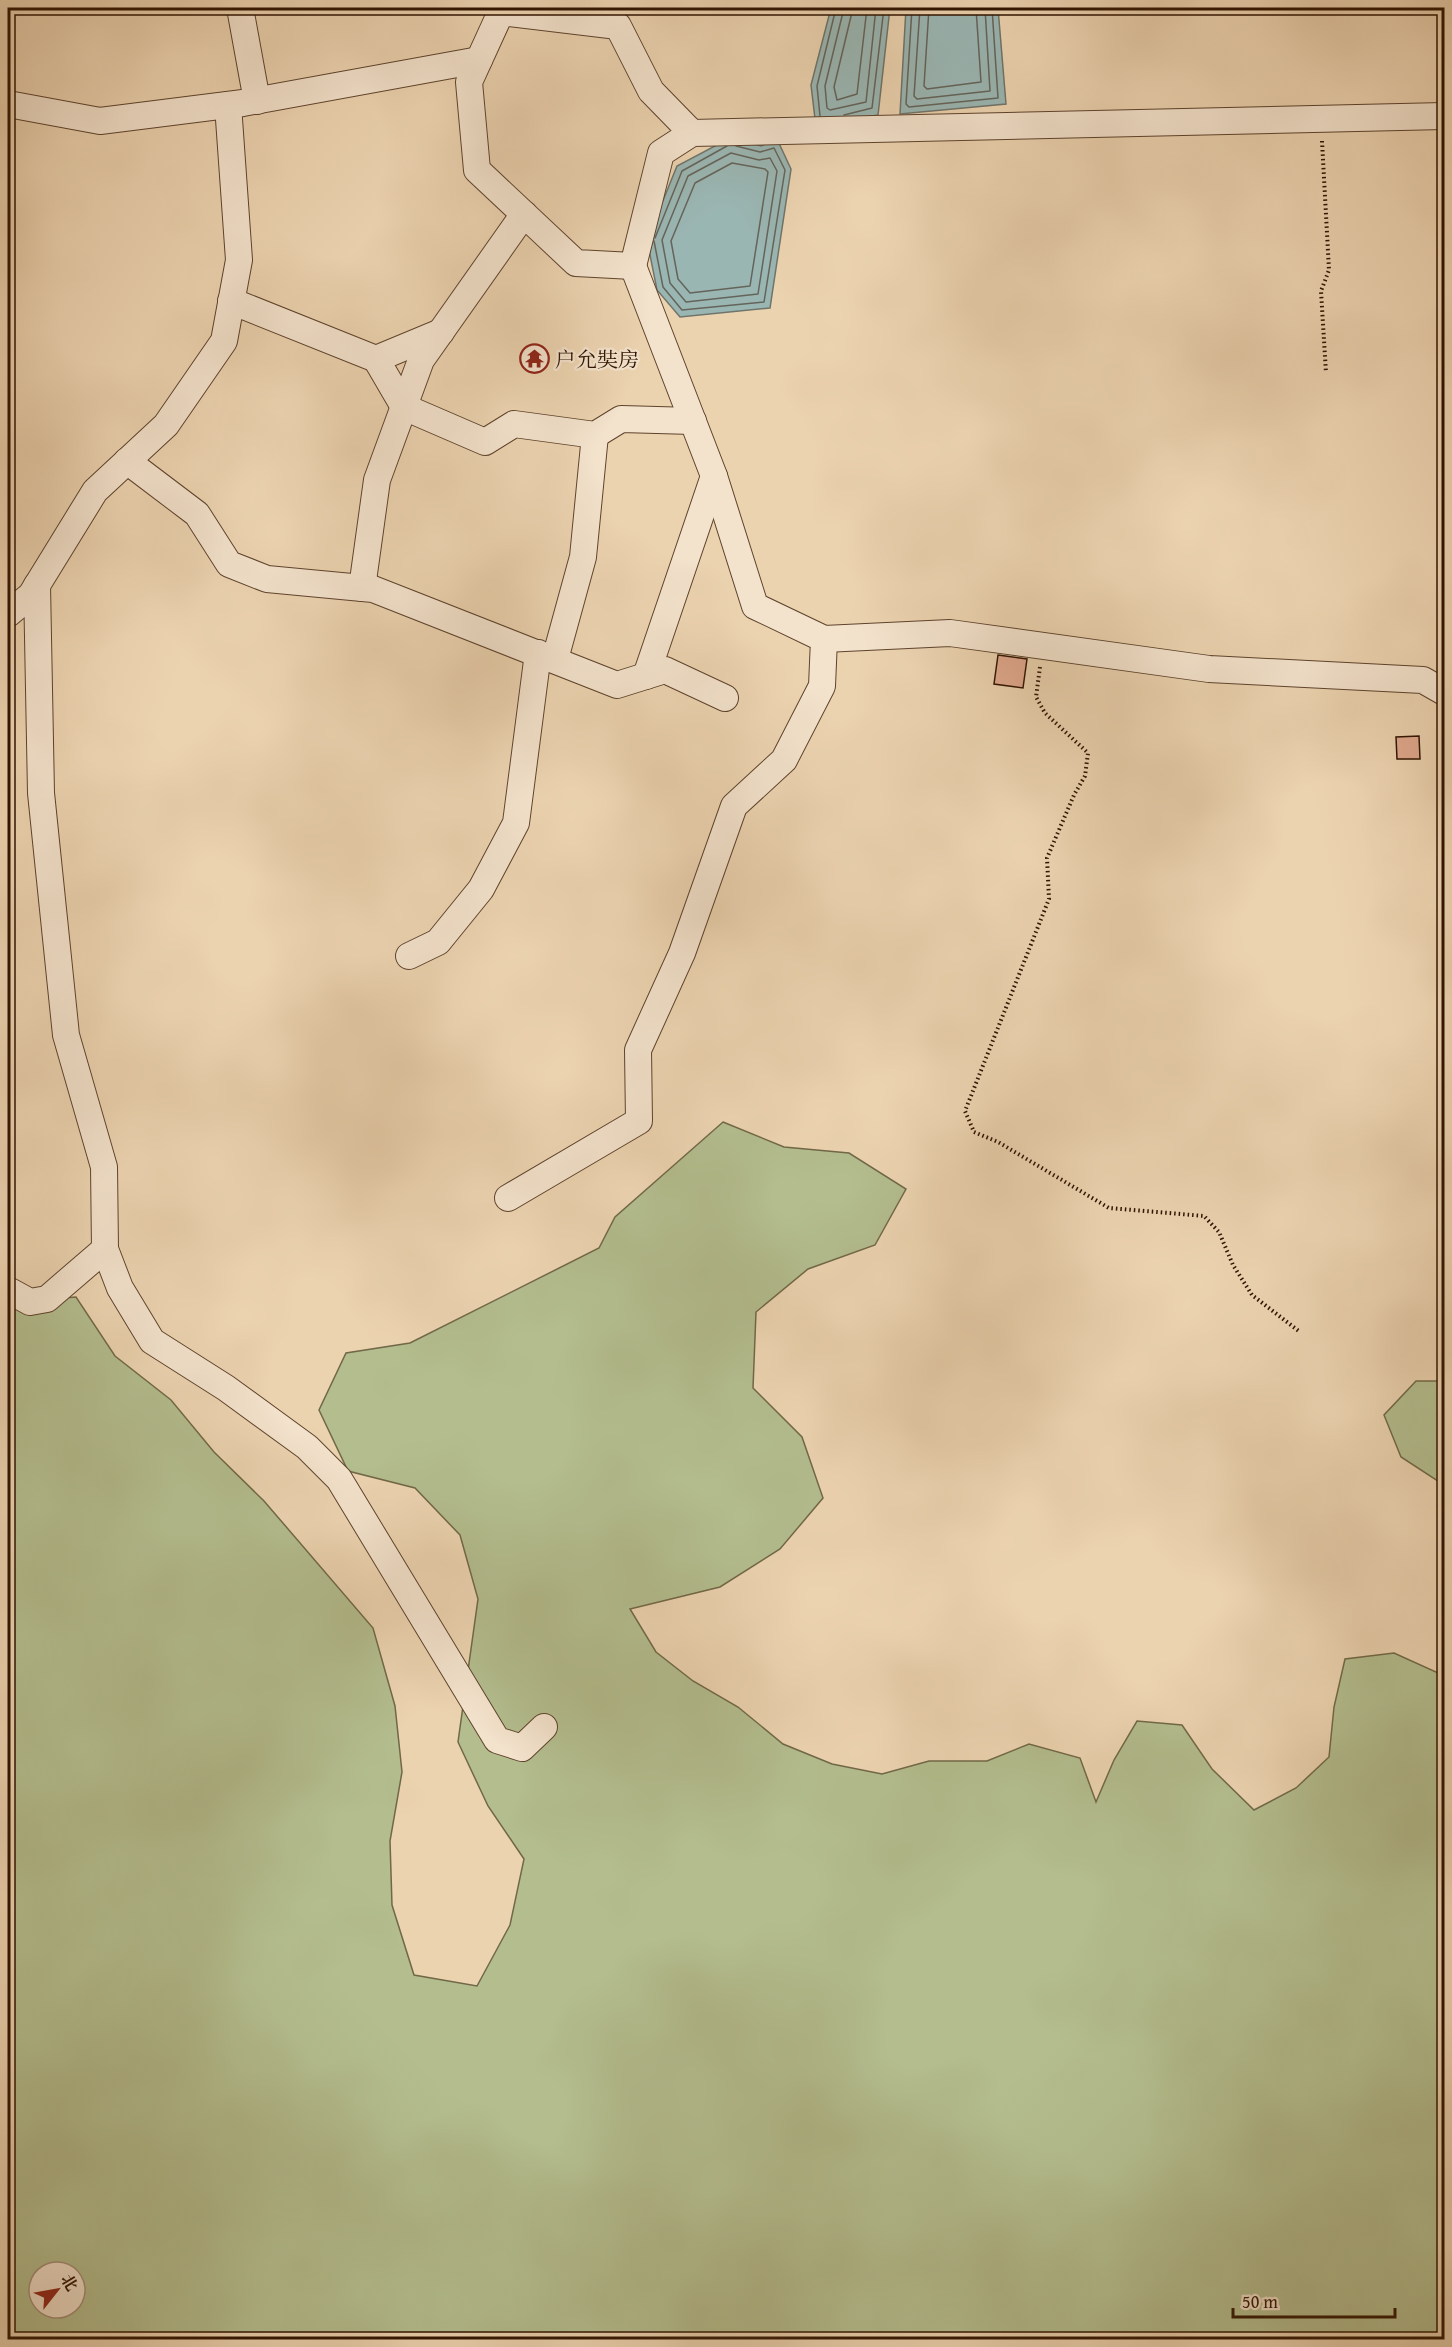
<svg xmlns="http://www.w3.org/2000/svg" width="1452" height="2347" viewBox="0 0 1452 2347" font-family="'Gentium Book Plus','Noto Serif SC',serif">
<rect width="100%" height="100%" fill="#ecd3b0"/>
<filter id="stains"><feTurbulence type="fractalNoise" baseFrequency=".00333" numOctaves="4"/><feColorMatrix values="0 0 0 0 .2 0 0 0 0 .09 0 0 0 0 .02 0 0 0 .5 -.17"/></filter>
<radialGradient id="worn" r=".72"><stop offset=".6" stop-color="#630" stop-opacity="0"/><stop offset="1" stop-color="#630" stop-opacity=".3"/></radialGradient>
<g fill="#b3bd8e" stroke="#716847" stroke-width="1.5" fill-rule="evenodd">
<path d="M723,1122L784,1147L849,1153L906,1189L875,1245L808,1269L756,1312L753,1388L802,1437L823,1498L780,1549L720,1587L630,1609L656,1652L693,1681L738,1707L783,1744L832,1764L882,1774L929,1761H987L1029,1744L1080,1758L1096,1802L1114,1760L1137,1721L1182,1725L1212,1769L1254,1810L1296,1788L1329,1757L1334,1707L1345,1659L1394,1653L1438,1673L1444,1671V2339L8,2340V1302L76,1297L115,1356L171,1400L214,1452L264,1501L373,1628L395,1706L402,1772L390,1841L392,1905L414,1975L477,1986L510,1925L524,1859L488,1806L458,1742L478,1599L460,1535L415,1488L348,1471L319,1410L346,1353L410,1343L599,1248L615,1217ZM39,2272H75V2308H39Z"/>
<polygon points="1416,1381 1444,1381 1444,1489 1438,1481 1401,1457 1384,1415"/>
</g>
<g fill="#9ab6b3" stroke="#6f756b" stroke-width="1.5">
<polygon points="831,8 890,8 878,115 816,127 811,85"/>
<polygon points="906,8 998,8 1006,104 900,114"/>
<polygon points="730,138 761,146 777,139 791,169 770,308 680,317 657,290 647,240 677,166"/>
</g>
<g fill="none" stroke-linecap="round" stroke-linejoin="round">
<g stroke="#64645a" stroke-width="1.5">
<polyline points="844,8 825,86 827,108 830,110 866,102 876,8"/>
<polyline points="853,8 834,87 837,100 857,94 867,8"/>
<polyline points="912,8 906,104 909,107 998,98 992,8"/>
<polyline points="920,8 914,96 917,99 990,91 985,8"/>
<polyline points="929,8 924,86 927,89 981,82 976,8"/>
<polyline points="844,115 872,108 884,8"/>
<polyline points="820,116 817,86 836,8"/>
<polygon points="731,153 759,160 770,158 777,171 758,294 686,302 670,283 662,240 688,176"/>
<polygon points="732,163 765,169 768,172 750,286 690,293 678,279 671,241 695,183"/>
<polyline points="655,238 682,171 727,146"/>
<polyline points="654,241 663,287 682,310 764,302 785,170 774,148 760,152 736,146"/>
</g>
</g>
<g fill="#e2a98f" stroke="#2f1300" stroke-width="1.5">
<polygon points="998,655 1027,659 1023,688 994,684"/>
<polygon points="1419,736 1420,759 1397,759 1396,737"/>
</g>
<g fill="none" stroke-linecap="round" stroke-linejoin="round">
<defs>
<g id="minor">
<polyline points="240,8 257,101"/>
<polyline points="8,104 100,121 243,103 479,60"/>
<polyline points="692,133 651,91 618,26 501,12 469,82 477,170 576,263 633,266 661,153 692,133 1444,116"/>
<polyline points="231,301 376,359 441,332"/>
<polyline points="376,359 404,407 485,442 514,424 595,435 621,419 693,421"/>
<polyline points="127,461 197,514 229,564 267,579 373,589 617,685 665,670 725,698"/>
<polyline points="37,585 41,793 66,1035 104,1167 105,1249 120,1288 152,1341 226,1388 307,1447 339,1479 497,1740 522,1748 544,1727"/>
<polyline points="362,588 377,480 421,360 524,214"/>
<polyline points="8,614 31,595 95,491 166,425 224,341 239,260 228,105"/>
<polyline points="824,639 950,633 1209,669 1423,680 1444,692"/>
<polyline points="555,659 583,557 595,435"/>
<polyline points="646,676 714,476"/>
<polyline points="409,956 438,942 481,889 516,823 538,653"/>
<polyline points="508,1198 639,1121 638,1050 682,953 734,806 784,760 822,686 824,639 755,606 714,476 633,266"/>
<polyline points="8,1290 30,1302 47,1299 105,1249"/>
</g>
</defs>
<use href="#minor" stroke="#5e432c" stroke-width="28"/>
<g stroke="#2f1300" stroke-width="4" stroke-dasharray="1.5 3" stroke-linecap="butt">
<polyline points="1322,141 1329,270 1321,291 1326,373"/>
<polyline points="1040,667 1036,697 1045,713 1088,753 1085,776 1074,795 1047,858 1049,899 965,1111 974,1132 998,1142 1109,1208 1204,1216 1219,1232 1233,1265 1252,1295 1300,1332"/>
</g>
<use href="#minor" stroke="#f3e2cc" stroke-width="26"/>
</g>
<defs>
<symbol id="temple-ring" viewBox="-11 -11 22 22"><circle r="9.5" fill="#f3e2cc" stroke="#8f2418" stroke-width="1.5"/><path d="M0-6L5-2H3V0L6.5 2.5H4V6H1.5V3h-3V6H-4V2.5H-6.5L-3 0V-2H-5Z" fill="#8f2418"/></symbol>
</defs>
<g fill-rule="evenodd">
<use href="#temple-ring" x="518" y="342" width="33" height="33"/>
</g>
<g text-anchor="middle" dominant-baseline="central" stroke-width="4.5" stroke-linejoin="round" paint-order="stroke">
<g font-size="21" fill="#2f1300" stroke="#f3e2cc" text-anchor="start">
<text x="555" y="359">户允奘房</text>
</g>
</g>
<rect width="1452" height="2347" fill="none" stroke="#ecd3b0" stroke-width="30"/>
<rect x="9" y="9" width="1434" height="2329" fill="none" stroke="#2f1300" stroke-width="3"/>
<rect x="15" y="15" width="1422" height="2317" fill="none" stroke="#2f1300" stroke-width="1.5"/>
<g transform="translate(57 2290) rotate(59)"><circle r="28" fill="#f3e2cc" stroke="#a58f7a" stroke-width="1.5"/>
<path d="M0-4.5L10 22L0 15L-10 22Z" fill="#8f2418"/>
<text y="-9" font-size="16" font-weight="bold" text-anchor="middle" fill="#2f1300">北</text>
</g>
<path d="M1233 2308v9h162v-9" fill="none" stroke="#2f1300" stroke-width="3"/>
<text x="1242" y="2308" font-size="18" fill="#2f1300" stroke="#f3e2cc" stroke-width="4.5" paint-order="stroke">50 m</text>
<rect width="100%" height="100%" filter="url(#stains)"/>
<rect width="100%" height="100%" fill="url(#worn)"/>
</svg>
